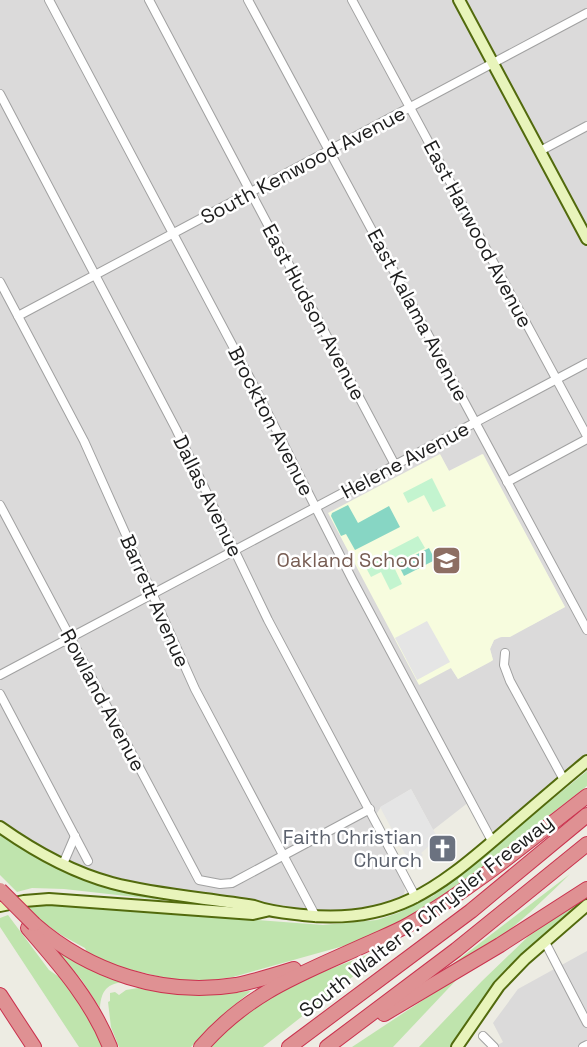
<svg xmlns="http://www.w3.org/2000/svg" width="587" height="1047" viewBox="0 0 587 1047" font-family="'Space Grotesk',sans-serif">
<rect width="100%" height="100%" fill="#edece3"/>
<g fill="#dbdada" fill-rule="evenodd">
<path d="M0,0H587V754L495,831L491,830L474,798L433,830L411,789L381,807L371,822L404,884L405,891L403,896L397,901L377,907L351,911L325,912L146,885L106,876L47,853L0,820ZM482,454L565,607L532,625L494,640L490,649L493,660L458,679L451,668L440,455L449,471Z"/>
<polygon points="587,951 587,1047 494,1047 503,1042 493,1023 518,989"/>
</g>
<polygon fill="#f7fcde" points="440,454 449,471 483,454 565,607 510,637 500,637 494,640 490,649 493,660 490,662 458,679 451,668 419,685 328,513"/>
<g fill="#bfe4ad">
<polygon points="587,771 587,786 460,885 411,917 347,945 233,977 200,982 170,979 111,965 88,954 85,948 63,936 44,923 26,906 49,904 323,925 377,920 398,913 433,896"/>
<path d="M0,832C28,851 56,870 89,881C112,889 137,892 161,897L162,900L64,889L32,888L17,892L0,875Z"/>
<path d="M570,874C530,913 496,947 445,970Z"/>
<path d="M582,900C548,931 511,962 482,999C471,1014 461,1031 452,1047H419L482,981L537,928Z"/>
<polygon points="8,915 49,970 65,981 92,1021 104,1047 79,1047 0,927 0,918"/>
<path d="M393,945L263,1047H211C228,1029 246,1011 268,998C306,975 352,962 393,945Z"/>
<path d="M61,950L129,982C110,982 101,988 100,1008L81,979L59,954Z"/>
<polygon points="461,975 393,1047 352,1047"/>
<polygon points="144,987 215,993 251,991 225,1013 191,1047 119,1047 111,1027 108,1002 110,1001 110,993 115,992 119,995 126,990"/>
</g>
<g fill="#c3f4cf">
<polygon points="432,478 446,506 433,512 424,495 408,503 403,493"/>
<polygon points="418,536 425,548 393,565 402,584 390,590 381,572 371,577 364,564"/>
</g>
<g fill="#87d6c4">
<polygon points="348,505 358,523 389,506 400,527 355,550 346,534 341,536 331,516 332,513"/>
<polygon points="429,548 435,560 404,576 398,564"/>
</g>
<g fill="#e5e5e5">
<polygon points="427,621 450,662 417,680 395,638"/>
<polygon points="411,789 436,835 429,839 431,844 421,853 423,855 411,865 380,807"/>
</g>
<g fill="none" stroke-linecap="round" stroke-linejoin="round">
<defs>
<g id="street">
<polyline points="49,0 254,386 353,581 492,841"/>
<polyline points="149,0 395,465"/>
<polyline points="248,0 587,630"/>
<polyline points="352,0 587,436"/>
<polyline points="0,94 176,429 268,620 416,898"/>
<polyline points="540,151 587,126"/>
<polyline points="0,282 84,441 195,689 316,917"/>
<polyline points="18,316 587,13"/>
<polyline points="507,482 587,439"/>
<polyline points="0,505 199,880 220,884 232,883 370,809"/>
<polyline points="505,653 504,665 510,681 564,780"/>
<polyline points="0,675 587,363"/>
<polyline points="0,694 88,861"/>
<polyline points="63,864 75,836"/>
<polyline points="545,942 587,1023"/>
<polyline points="483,1036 494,1047"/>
<polyline points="583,1047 587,1045"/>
</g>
<g id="secondary">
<polyline points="459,0 587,239"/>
<path d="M0,827C34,851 71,872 112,883C158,895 207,898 254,906C270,912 286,913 303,915C392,925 436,890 500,835C529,810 558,785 587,761"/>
<polyline points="0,906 24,901 49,899 253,914 266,911"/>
<polyline points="457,1047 499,986 525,959 587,905"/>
</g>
<g id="highway">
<path d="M34,924C89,972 163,997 236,985C256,981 275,975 294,969"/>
<path d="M28,928C60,965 92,1001 110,1047"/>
<polyline points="0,995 34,1047"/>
<polyline points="384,1014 500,945 587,889"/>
<path d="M201,1047C249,992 301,974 365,945C380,938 396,932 410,924C473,888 530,840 587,796"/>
<polyline points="289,1047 471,911 587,815"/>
<polyline points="327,1047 456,950 587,844"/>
</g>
</defs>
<use href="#street" stroke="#a1a1a1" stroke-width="10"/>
<use href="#secondary" stroke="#526a0d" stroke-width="14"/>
<use href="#highway" stroke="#ca324e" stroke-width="16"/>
<use href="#street" stroke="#fff" stroke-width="8"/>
<use href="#secondary" stroke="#e8f4bb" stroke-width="10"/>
<use href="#highway" stroke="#df9193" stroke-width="14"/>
<defs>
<polyline id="highway-bridge" points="0,890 34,924"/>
</defs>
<use href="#highway-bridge" stroke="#ca324e" stroke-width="16" stroke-linecap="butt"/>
<use href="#highway-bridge" stroke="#df9193" stroke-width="14"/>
</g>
<defs>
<symbol id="school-square" viewBox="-11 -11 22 22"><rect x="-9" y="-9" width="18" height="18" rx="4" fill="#8d6e63" stroke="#fff"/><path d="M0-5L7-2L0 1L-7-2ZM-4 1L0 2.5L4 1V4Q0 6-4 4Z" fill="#fff"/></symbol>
<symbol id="church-square" viewBox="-11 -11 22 22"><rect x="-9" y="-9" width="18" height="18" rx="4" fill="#6b7280" stroke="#fff"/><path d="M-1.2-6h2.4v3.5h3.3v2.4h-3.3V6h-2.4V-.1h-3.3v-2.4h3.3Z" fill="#fff"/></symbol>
</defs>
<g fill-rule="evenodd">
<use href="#school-square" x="430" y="544" width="33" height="33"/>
<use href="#church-square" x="426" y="832" width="33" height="33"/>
</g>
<g text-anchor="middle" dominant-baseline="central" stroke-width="5" stroke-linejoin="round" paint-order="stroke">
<g font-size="20" fill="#1d1d1d" stroke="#fff">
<text transform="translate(303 165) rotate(-28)">South Kenwood Avenue</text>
<text transform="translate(478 234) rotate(62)">East Harwood Avenue</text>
<text transform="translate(314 312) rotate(62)">East Hudson Avenue</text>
<text transform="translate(418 315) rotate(62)">East Kalama Avenue</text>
<text transform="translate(271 421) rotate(63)">Brockton Avenue</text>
<text transform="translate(405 460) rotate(-28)">Helene Avenue</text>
<text transform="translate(208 496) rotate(64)">Dallas Avenue</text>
<text transform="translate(155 601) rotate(66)">Barrett Avenue</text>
<text transform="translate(103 700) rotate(62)">Rowland Avenue</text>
<text transform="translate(426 916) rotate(-38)">South Walter P. Chrysler Freeway</text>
</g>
<g font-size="20" fill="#785e54" stroke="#fff" text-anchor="end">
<text x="425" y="560">Oakland School</text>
</g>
<g font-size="20" fill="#5b616d" stroke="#fff" text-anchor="end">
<text x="422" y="837">Faith Christian<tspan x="422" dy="23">Church</tspan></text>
</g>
</g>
</svg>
